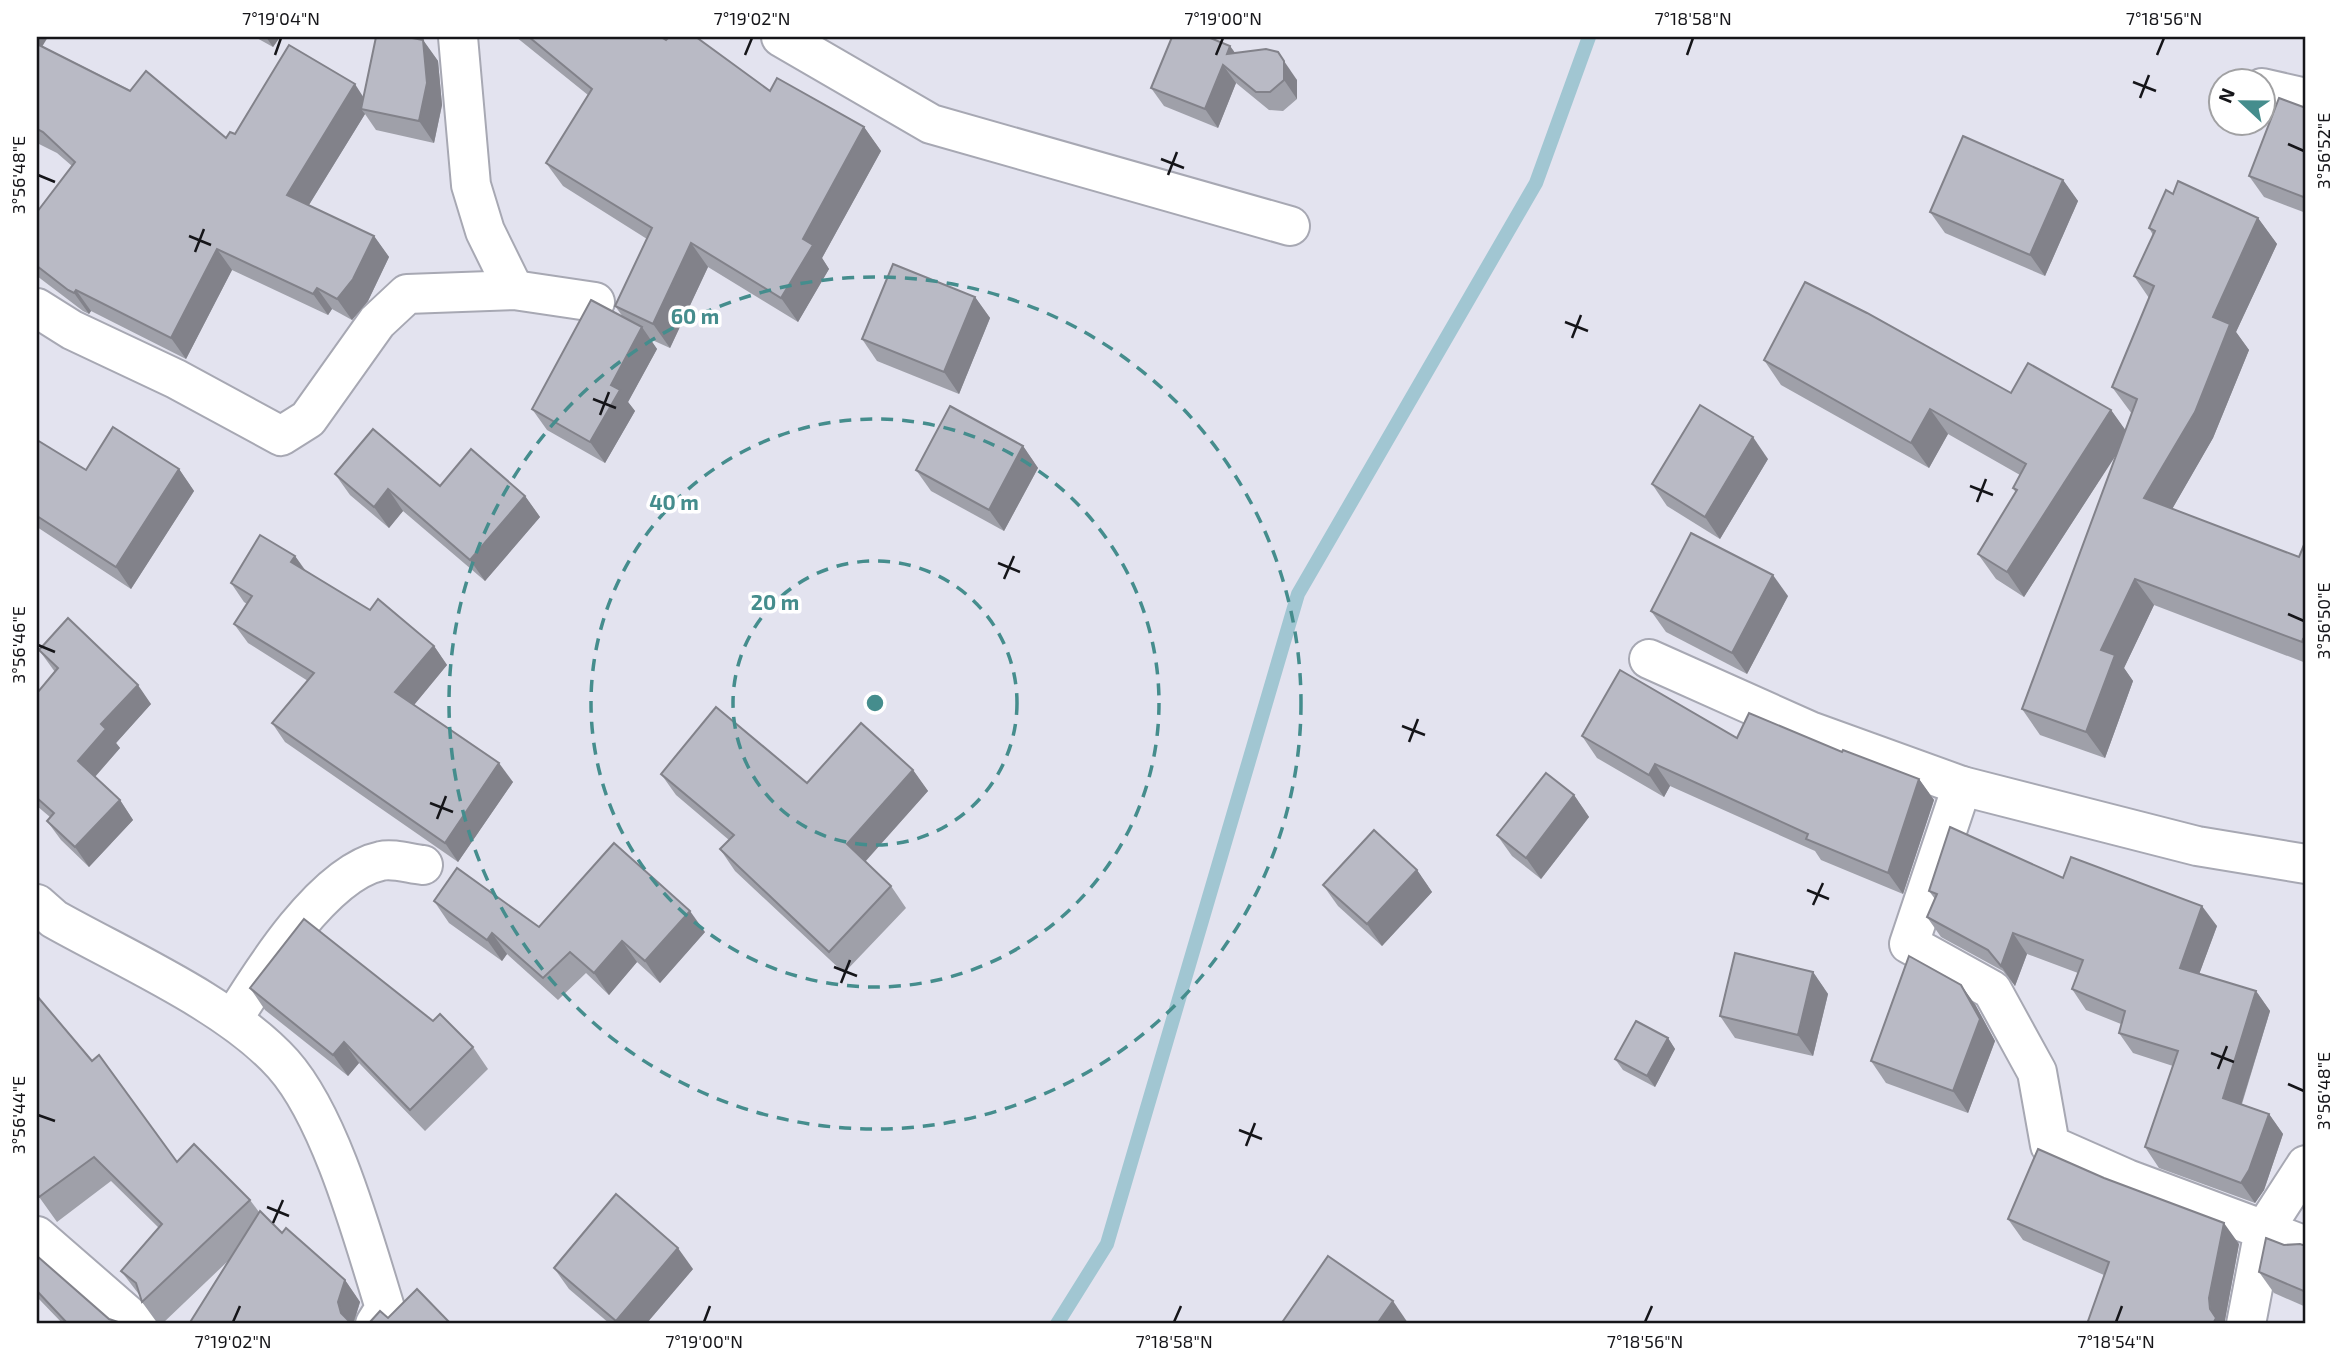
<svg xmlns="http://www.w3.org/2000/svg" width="2343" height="1361" viewBox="0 0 2343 1361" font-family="'Exo 2',sans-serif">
<rect width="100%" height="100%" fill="#e3e3ef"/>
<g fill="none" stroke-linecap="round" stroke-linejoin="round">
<polyline stroke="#a1c6d2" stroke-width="14" points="1057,1324 1107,1244 1298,594 1536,183 1589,37"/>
<defs>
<g id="street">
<polyline points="458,37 471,185 485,231 514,290"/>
<polyline points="781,37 931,124 1290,226"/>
<polyline points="2262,88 2306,98"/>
<polyline points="37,308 72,330 176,379 281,436 308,419 377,322 407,294 514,290 595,302"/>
<polyline points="1649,659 1810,731 1962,786 2197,846 2306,864"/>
<polyline points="1962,786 1909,944 1992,990 2037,1072 2050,1145 2127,1179 2264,1230 2246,1324"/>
<path d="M37,904L54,919C125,959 229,1004 283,1064C331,1118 363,1237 385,1308L375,1324"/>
<path d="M233,1019C262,972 324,873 381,861C393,858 411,864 423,865"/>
<polyline points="2306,1165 2264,1230 2306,1246"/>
<polyline points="37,1236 138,1324"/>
</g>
</defs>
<use href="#street" stroke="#a7a8b3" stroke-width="42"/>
<use href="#street" stroke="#fff" stroke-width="38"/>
</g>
<g fill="#9fa0a9">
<polygon points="37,37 42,46 226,138 235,134 364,97 423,40 438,61 442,105 434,143 376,130 365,114 309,205 374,236 389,257 368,301 352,320 332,309 328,315 232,270 186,359 91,311 89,314 83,311 37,276 37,212 72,166 57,153 37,143"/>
<polygon points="255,37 280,37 273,47"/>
<polygon points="516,37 661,37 666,40 770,91 864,127 881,151 822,258 829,269 798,322 708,267 670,348 650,339 657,349 628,402 635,411 605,463 547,430 532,409 623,317 615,306 647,239 563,186 546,163 588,95"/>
<polygon points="1230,46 1235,53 1297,80 1297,99 1283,111 1269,110 1236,83 1218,128 1164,106 1151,88"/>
<polygon points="2306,108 2306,213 2264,197 2249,176"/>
<polygon points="2063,180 2078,201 2045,276 1945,233 1930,212"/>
<polygon points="2173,194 2258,218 2277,244 2236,332 2249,350 2213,438 2172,509 2299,557 2306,540 2306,663 2154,605 2124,668 2133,681 2105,758 2040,735 2022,709 2117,453 2024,597 1996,579 1978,554 2016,493 2013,488 2020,475 1948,434 1929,468 1781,385 1764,360 2011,393 2111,410 2125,430 2132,414 2112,387 2149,298 2134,276 2153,235 2149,228"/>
<polygon points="975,297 990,318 959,394 877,361 862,339"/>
<polygon points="37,440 86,470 179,469 194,491 131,589 37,527"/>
<polygon points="1023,446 1038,468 1004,531 931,491 916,470"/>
<polygon points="1768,459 1720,539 1667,506 1652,484"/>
<polygon points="335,474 525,496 540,517 485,581 403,511 389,528 350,495"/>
<polygon points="295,556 306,571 370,610 434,646 447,665 414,705 513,782 458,862 285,742 272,723 308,681 248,643 234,624 247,604 244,602 231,583"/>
<polygon points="1788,596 1747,674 1666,632 1651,611"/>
<polygon points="39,650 151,704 116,743 120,748 95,777 120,800 133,820 89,867 61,840 47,821 50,817 37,806 37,693 55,672"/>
<polygon points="1582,736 1737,738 1842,752 1919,779 1934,800 1903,894 1821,860 1815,851 1670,786 1664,797 1597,758"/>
<polygon points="913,770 928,791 865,862 891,886 906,908 844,973 735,871 720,849 729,840 676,795 661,774 807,783"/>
<polygon points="1574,795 1589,817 1541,879 1512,856 1497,835"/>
<polygon points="1417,870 1432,892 1382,946 1338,906 1323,885"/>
<polygon points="2063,878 2217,926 2199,974 2256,991 2270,1011 2242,1104 2269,1114 2283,1134 2264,1190 2255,1203 2159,1168 2145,1147 2173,1066 2133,1053 2119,1033 2121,1024 2086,1010 2072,989 2078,973 2027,954 2015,986 2003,971 1941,937 1927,917 1935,899 1929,891"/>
<polygon points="434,901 539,927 705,932 660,983 637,962 609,995 586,973 558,1000 507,954 502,961 449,923"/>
<polygon points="1813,972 1828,994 1813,1056 1735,1038 1720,1016"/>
<polygon points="1961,985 1976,1006 1995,1041 1968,1113 1886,1083 1871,1061"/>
<polygon points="250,988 433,1021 473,1047 488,1069 425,1131 359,1063 348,1076 265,1010"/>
<polygon points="37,996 177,1162 250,1200 259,1212 282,1233 345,1280 360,1302 354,1323 189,1324 228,1261 162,1324 158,1324 142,1302 141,1297 121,1271 159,1228 111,1181 57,1222 37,1194"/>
<polygon points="1668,1038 1675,1049 1655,1087 1623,1070 1615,1059"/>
<polygon points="2008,1219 2239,1244 2225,1320 2225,1324 2087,1324 2104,1275 2023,1240"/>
<polygon points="2284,1245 2306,1246 2306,1307 2274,1293 2259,1272"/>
<polygon points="37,1256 109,1319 125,1324 63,1324 37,1297"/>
<polygon points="554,1268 693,1269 646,1324 610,1324 569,1289"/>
</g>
<g fill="#82828a">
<polygon points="37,37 48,37 37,55"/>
<polygon points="266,37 280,37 273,47"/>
<polygon points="423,40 438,61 442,105 434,143 419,121"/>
<polygon points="1230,46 1243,64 1227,54"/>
<polygon points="1284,61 1297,80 1297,99 1284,80"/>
<polygon points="1223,65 1236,83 1218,128 1205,109"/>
<polygon points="355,84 369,106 361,109 365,114 302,216 287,195"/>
<polygon points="864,127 881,151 822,258 829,269 798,322 781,298 803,239"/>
<polygon points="2063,180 2078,201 2045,276 2030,255"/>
<polygon points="2258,218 2277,244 2236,332 2249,350 2213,438 2163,525 2144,498 2213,317"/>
<polygon points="374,236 389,257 368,301 352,320 337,299"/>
<polygon points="691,243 708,267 670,348 653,324"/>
<polygon points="217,249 232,270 186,359 171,338"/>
<polygon points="317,288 332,309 328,315 313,294"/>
<polygon points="76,290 91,311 89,314 74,293"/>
<polygon points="975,297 990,318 959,394 944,372"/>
<polygon points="642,327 657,349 628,402 635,411 605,463 590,442 611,385"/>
<polygon points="1930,409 1948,434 1929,468 1911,443"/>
<polygon points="2111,410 2129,435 2024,597 2007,572"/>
<polygon points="1753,437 1768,459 1720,539 1705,517"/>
<polygon points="1023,446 1038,468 1004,531 989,510"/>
<polygon points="179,469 194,491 131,589 116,567"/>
<polygon points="388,489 403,511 389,528 374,507"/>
<polygon points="525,496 540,517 485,581 470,560"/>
<polygon points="295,556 308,575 291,562"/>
<polygon points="1773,575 1788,596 1747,674 1732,653"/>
<polygon points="2135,579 2154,605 2124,668 2133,681 2105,758 2086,732 2101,650"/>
<polygon points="2303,639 2306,644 2306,648 2302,642"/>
<polygon points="434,646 447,665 409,711 395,692"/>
<polygon points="138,685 151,704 116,743 120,748 92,780 78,761 101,724"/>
<polygon points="499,763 513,782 458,862 445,843"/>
<polygon points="1655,764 1670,786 1664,797 1649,775"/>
<polygon points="913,770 928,791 862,865 847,844"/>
<polygon points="1919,779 1934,800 1903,894 1888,873"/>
<polygon points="1574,795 1589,817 1541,879 1526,858"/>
<polygon points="120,800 133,820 89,867 75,847"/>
<polygon points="1417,870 1432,892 1382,946 1367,924"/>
<polygon points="2202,906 2217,926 2194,988 2180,968"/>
<polygon points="690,911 705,932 660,983 645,961"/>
<polygon points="492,933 507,954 502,961 487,940"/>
<polygon points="2013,933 2027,954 2015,986 2001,966"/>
<polygon points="622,941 637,962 609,995 594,973"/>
<polygon points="1813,972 1828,994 1813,1056 1798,1035"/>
<polygon points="1961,985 1976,1006 1995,1041 1968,1113 1953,1091"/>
<polygon points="2256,991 2270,1011 2237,1118 2223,1098"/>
<polygon points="1668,1038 1675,1049 1655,1087 1647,1076"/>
<polygon points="344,1042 359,1063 348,1076 333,1055"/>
<polygon points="2269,1114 2283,1134 2264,1190 2255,1203 2241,1183"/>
<polygon points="2224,1223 2239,1244 2225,1320 2225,1324 2213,1324 2209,1298"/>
<polygon points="678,1248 693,1269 646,1324 619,1324 616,1321"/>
<polygon points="345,1280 360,1302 353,1324 349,1324 341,1313 338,1302"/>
<polygon points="1393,1301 1408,1323 1407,1324 1377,1324"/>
</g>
<g fill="#b9bac5" stroke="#82828a" stroke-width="2">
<polygon points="376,37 407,37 423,40 427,83 419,121 361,109"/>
<polygon points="529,37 661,37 666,40 669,37 696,37 770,91 777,78 864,127 803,239 813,245 781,298 691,243 653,324 615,306 652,228 546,163 592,89"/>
<polygon points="1172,37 1208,37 1230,46 1227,54 1266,49 1278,52 1284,61 1284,80 1270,92 1256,92 1223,65 1205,109 1151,88"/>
<polygon points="37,44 130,91 146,71 226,138 230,132 235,134 289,45 355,84 287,195 374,236 353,279 337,299 317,288 313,294 217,249 171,338 76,290 74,293 68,290 37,266 37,212 75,162 43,132 37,129"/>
<polygon points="2279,98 2306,108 2306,198 2249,176"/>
<polygon points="1963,136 2063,180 2030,255 1930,212"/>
<polygon points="2178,181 2258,218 2213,317 2230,324 2195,412 2144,498 2299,557 2306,540 2306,640 2303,639 2302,642 2135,579 2101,650 2115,655 2086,732 2022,709 2137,399 2112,387 2154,286 2134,276 2155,231 2149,228 2166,190 2173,194"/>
<polygon points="893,264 975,297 944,372 862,339"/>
<polygon points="1805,282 1867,313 2011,393 2028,363 2111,410 2007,572 1978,554 2017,490 2013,488 2026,464 1930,409 1911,443 1764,360"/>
<polygon points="591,300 642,327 611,385 620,390 590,442 532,409"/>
<polygon points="1700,405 1753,437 1705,517 1652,484"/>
<polygon points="950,406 1023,446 989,510 916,470"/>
<polygon points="113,427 179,469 116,567 37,516 37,440 86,470"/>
<polygon points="373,429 440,486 471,449 525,496 470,560 388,489 374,507 335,474"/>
<polygon points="1691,533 1773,575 1732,653 1651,611"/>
<polygon points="260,535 295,556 291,562 370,610 378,599 434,646 395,692 499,763 445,843 272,723 314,673 234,624 252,596 231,583"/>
<polygon points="68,618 138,685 101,724 106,729 78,761 120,800 75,847 47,821 54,813 37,798 37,693 58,668 39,650"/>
<polygon points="1620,670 1737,738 1749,713 1842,752 1843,750 1919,779 1888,873 1806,839 1808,834 1655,764 1649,775 1582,736"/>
<polygon points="716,707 807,783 861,723 913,770 847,844 891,886 829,952 720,849 734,835 661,774"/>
<polygon points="1546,773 1574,795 1526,858 1497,835"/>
<polygon points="1950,827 2063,878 2071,857 2202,906 2180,968 2256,991 2223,1098 2269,1114 2249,1170 2241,1183 2145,1147 2178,1051 2119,1033 2125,1011 2072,989 2083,960 2013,933 2001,966 1988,950 1927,917 1937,894 1929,891"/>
<polygon points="1374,830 1417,870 1367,924 1323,885"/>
<polygon points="614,843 690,911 645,961 622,941 594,973 570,952 543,978 492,933 487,940 434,901 457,868 539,927"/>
<polygon points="304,919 433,1021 440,1014 473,1047 410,1110 344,1042 333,1055 250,988"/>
<polygon points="1735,953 1813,972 1798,1035 1720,1016"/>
<polygon points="1909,956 1961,985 1980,1019 1953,1091 1871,1061"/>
<polygon points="37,996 92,1061 99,1055 177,1162 194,1144 250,1200 142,1302 136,1283 121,1271 162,1224 94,1157 39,1197 37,1193"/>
<polygon points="1636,1021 1668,1038 1647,1076 1615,1059"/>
<polygon points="2038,1149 2104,1178 2224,1223 2209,1298 2210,1309 2216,1318 2213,1324 2087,1324 2109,1262 2008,1219"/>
<polygon points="616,1194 678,1248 616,1321 554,1268"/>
<polygon points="260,1211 282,1233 286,1228 345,1280 338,1302 341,1313 349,1321 359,1324 189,1324"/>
<polygon points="2266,1238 2284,1245 2300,1244 2306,1246 2306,1292 2259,1272"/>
<polygon points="37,1256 109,1319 124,1324 68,1324 37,1291"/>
<polygon points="1328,1256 1393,1301 1377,1324 1281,1324"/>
<polygon points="417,1289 451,1324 360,1324 370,1322 380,1311 388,1318"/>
</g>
<path fill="none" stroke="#151519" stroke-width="2.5" d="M275,55L281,38M745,55L752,38M1216,55L1223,38M1687,55L1693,38M2157,55L2164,38M2133,82L2156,91M2140,98L2149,75M2288,144L2304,151M1161,159L1184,168M38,175L55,182M1168,175L1177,152M189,236L211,245M195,252L204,229M1565,322L1588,331M1572,338L1581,315M593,399L616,408M600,415L609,392M1970,486L1993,495M1977,502L1986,479M998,563L1020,572M1004,579L1014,556M2288,614L2304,621M38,645L55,652M1402,726L1425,735M1409,742L1418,719M430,803L453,812M437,819L446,796M1807,890L1829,899M1813,905L1823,883M834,967L857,976M841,983L850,960M2211,1053L2234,1062M2218,1069L2227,1046M2288,1084L2304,1091M38,1115L55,1121M1239,1130L1262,1139M1246,1146L1255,1123M267,1207L289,1216M273,1223L283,1200M233,1322L240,1306M704,1322L710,1306M1174,1322L1181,1306M1645,1322L1652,1306M2116,1322L2122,1306"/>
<g fill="none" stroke="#458d8d" stroke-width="3.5" stroke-dasharray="12 9">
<circle cx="875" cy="703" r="142"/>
<circle cx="875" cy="703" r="284"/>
<circle cx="875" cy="703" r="426"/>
</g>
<circle cx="875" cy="703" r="10" fill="#458d8d" stroke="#fff" stroke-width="3.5"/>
<g font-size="21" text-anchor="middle" font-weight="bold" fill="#458d8d" stroke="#fff" stroke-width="7" stroke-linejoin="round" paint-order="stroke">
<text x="695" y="324">60 m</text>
<text x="674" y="510">40 m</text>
<text x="775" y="610">20 m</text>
</g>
<rect width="2343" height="1361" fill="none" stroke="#ffffff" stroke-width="77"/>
<g transform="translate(2242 102) rotate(292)"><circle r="33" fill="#ffffff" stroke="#a1a1a3" stroke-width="2"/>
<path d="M0-5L12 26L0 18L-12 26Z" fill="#458d8d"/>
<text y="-10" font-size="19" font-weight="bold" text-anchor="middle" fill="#151519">N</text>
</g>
<rect x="38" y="38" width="2266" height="1284" fill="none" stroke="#151519" stroke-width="2.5"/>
<g font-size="18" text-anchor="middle" fill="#151519">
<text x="281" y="25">7°19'04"N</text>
<text x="752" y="25">7°19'02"N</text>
<text x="1223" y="25">7°19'00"N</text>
<text x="1693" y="25">7°18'58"N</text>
<text x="2164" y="25">7°18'56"N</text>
<text transform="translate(2324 151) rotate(-90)" y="6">3°56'52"E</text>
<text transform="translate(19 175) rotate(-90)" y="6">3°56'48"E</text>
<text transform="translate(2324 621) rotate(-90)" y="6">3°56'50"E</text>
<text transform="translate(19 645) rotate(-90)" y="6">3°56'46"E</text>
<text transform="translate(2324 1091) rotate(-90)" y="6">3°56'48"E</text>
<text transform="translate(19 1115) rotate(-90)" y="6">3°56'44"E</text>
<text x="233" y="1348">7°19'02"N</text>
<text x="704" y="1348">7°19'00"N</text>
<text x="1174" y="1348">7°18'58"N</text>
<text x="1645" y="1348">7°18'56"N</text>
<text x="2116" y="1348">7°18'54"N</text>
</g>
</svg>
